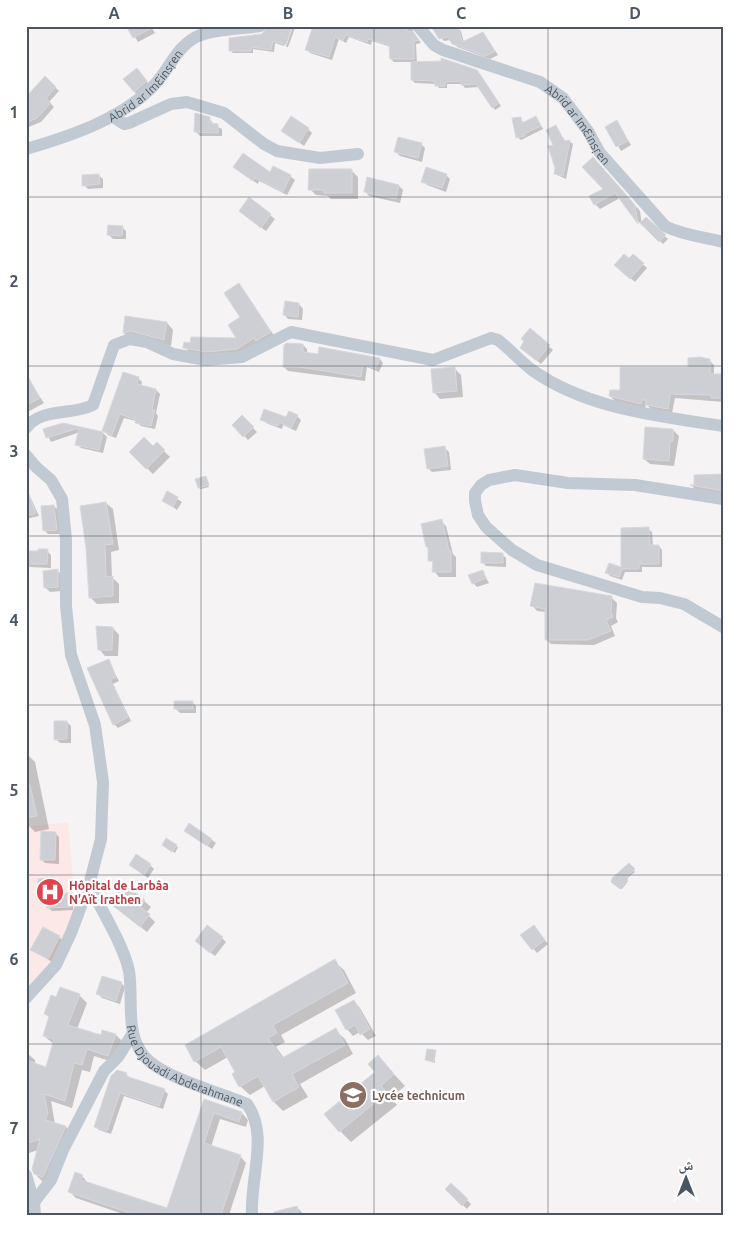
<svg xmlns="http://www.w3.org/2000/svg" width="749" height="1241" viewBox="0 0 749 1241" font-family="Ubuntu,'Noto Naskh Arabic',sans-serif">
<rect width="100%" height="100%" fill="#f5f3f3"/>
<polygon fill="#fce8e6" points="68,822 75,910 57,955 26,994 26,827"/>
<g fill="#0003">
<polygon points="128,26 152,28 155,33 138,42"/>
<polygon points="291,26 295,28 288,47 286,47 292,29 290,29 284,46 275,43 274,52 253,49 253,53 233,53 230,50 262,35"/>
<polygon points="314,26 414,26 413,31 421,43 416,44 417,63 480,74 501,106 495,110 479,87 465,88 462,84 447,84 447,88 439,88 436,84 415,83 412,80 413,62 394,62 391,59 391,47 372,41 371,45 349,37 346,43 339,39 332,60 310,53 307,49"/>
<polygon points="430,26 455,26 461,31 464,43 486,37 498,55 490,59 457,47 451,40 444,41"/>
<polygon points="140,74 150,85 138,96 124,79"/>
<polygon points="45,78 59,91 49,102 54,107 41,122 26,128 26,98"/>
<polygon points="536,117 543,129 521,140 517,137 520,118 524,123"/>
<polygon points="210,119 214,125 222,129 222,136 200,136 196,132"/>
<polygon points="617,122 631,145 621,151 607,127"/>
<polygon points="556,127 566,142 569,141 573,144 566,179 555,174"/>
<polygon points="308,129 312,133 304,146 283,131"/>
<polygon points="421,144 425,148 422,162 400,156 396,152"/>
<polygon points="598,163 640,211 642,226 620,198 600,209 595,204 605,189"/>
<polygon points="351,170 358,177 358,199 331,199 328,196 316,195 310,189"/>
<polygon points="239,171 290,176 295,180 287,195 259,181 258,184"/>
<polygon points="98,175 103,179 103,188 88,189 84,185"/>
<polygon points="446,175 450,179 446,192 427,185 423,181"/>
<polygon points="399,186 403,190 400,203 369,196 365,191"/>
<polygon points="249,199 275,219 266,231 244,215"/>
<polygon points="646,219 668,239 663,244 642,223"/>
<polygon points="122,227 126,231 126,239 113,239 108,234"/>
<polygon points="633,255 647,268 635,282 620,269"/>
<polygon points="243,289 275,337 242,353 212,356 189,352 185,347 239,339"/>
<polygon points="299,304 303,309 302,320 288,319 284,314"/>
<polygon points="126,317 167,323 173,330 171,346 139,337 130,339 124,333"/>
<polygon points="530,330 553,350 541,364 526,352"/>
<polygon points="303,345 307,349 307,354 319,356 320,348 380,359 383,363 379,372 367,367 365,381 288,371 284,367"/>
<polygon points="709,360 714,365 714,375 723,376 723,402 675,398 672,413 652,410 646,404 645,408 615,401 610,396"/>
<polygon points="455,369 461,375 463,397 440,399 434,392"/>
<polygon points="138,378 142,382 141,387 156,390 160,394 156,413 158,416 155,429 141,426 136,421 124,418 116,438 108,435 104,431"/>
<polygon points="30,382 44,403 26,413 26,385"/>
<polygon points="297,416 301,420 296,431 283,425 282,429 266,423 262,419"/>
<polygon points="242,417 257,432 248,440 234,425"/>
<polygon points="63,424 103,433 107,437 103,453 81,448 77,444 80,432 51,442 45,430"/>
<polygon points="673,430 679,436 674,466 650,464 644,459"/>
<polygon points="157,444 170,457 153,474 130,452 153,448"/>
<polygon points="445,448 449,452 451,470 432,472 428,468"/>
<polygon points="723,475 723,496 697,491 692,486"/>
<polygon points="205,477 209,487 201,489 199,488"/>
<polygon points="168,493 182,502 177,510 164,500"/>
<polygon points="29,494 39,516 26,519 26,495"/>
<polygon points="106,503 113,509 119,550 111,552 112,577 119,584 119,603 97,604 90,597"/>
<polygon points="54,506 58,510 60,534 48,534 44,530"/>
<polygon points="441,521 446,526 453,554 456,557 456,577 439,577 434,571 434,564 430,560 430,549 427,547"/>
<polygon points="648,529 652,532 653,546 659,546 662,550 662,567 642,567 642,572 625,572 622,580 610,576 607,572 622,569"/>
<polygon points="47,551 51,555 51,568 30,567 26,564"/>
<polygon points="502,554 506,558 506,567 486,566 482,562"/>
<polygon points="57,570 61,574 61,591 50,592 46,588"/>
<polygon points="482,571 489,583 477,587 473,583"/>
<polygon points="612,598 617,603 616,618 618,622 611,626 615,636 594,645 551,644 546,639 546,612 537,611 532,605"/>
<polygon points="113,628 119,635 118,656 105,656 99,649"/>
<polygon points="108,661 119,681 113,684 131,721 118,728 114,724"/>
<polygon points="192,702 196,706 196,713 180,713 176,709"/>
<polygon points="67,722 71,726 71,743 60,743 56,739"/>
<polygon points="26,753 35,762 49,829 35,832 26,823"/>
<polygon points="185,830 212,840 216,843 212,849"/>
<polygon points="55,833 59,837 59,864 45,863 41,859"/>
<polygon points="165,846 176,846 178,847 175,853"/>
<polygon points="629,864 635,872 626,879 628,881 622,889 613,882"/>
<polygon points="150,865 154,869 148,878 135,869"/>
<polygon points="54,880 58,884 58,895 69,894 73,898 73,910 52,911 48,907 47,896 44,897 40,892"/>
<polygon points="121,895 144,901 151,907 146,913 155,922 147,932 113,905"/>
<polygon points="537,931 548,944 537,953 522,935"/>
<polygon points="59,937 63,941 52,962 32,950"/>
<polygon points="222,938 226,942 215,956 196,941"/>
<polygon points="334,961 344,970 356,993 281,1035 285,1042 276,1047 284,1058 335,1030 345,1039 353,1054 300,1084 308,1097 283,1111 274,1102 265,1086 250,1095 240,1086 237,1073 228,1057 205,1070 195,1061"/>
<polygon points="121,983 125,987 120,1004 102,998 98,994"/>
<polygon points="79,995 87,1003 77,1029 102,1037 103,1032 116,1035 124,1043 116,1063 94,1056 90,1072 82,1070 72,1108 51,1101 55,1124 66,1127 73,1135 43,1182 35,1174 38,1150 26,1154 26,1052 35,1060 35,1064 47,1068 54,1044 44,1036 50,1018 45,1013 57,999"/>
<polygon points="354,1001 360,1008 376,1036 368,1040 360,1032 353,1036 347,1029"/>
<polygon points="435,1051 435,1063 428,1061 426,1059"/>
<polygon points="378,1057 405,1086 391,1098 397,1105 351,1142 340,1131 377,1073"/>
<polygon points="126,1074 130,1078 164,1090 168,1094 163,1109 124,1096 111,1134 99,1130 95,1126"/>
<polygon points="204,1101 242,1113 248,1120 246,1127 220,1119 211,1147 240,1156 246,1163 229,1215 126,1215 76,1198 70,1192 82,1176 88,1183 168,1210"/>
<polygon points="26,1185 32,1215 26,1215"/>
<polygon points="451,1185 471,1204 467,1209 447,1189"/>
<polygon points="297,1207 304,1215 279,1215"/>
</g>
<g fill="#cdcfd5" stroke="#d7d9de">
<polygon points="126,26 156,26 133,38"/>
<polygon points="268,26 280,29 292,26 286,45 273,41 271,50 251,47 251,51 229,51 229,38 262,34"/>
<polygon points="313,26 407,26 407,32 412,31 419,40 414,41 414,59 390,59 389,45 368,39 367,42 345,35 343,41 335,37 329,57 305,50"/>
<polygon points="431,26 458,26 462,42 483,32 495,51 486,56 452,44 448,37 439,39"/>
<polygon points="441,58 477,70 499,103 492,108 476,84 461,85 461,81 445,82 445,86 435,86 434,81 411,80 411,62 441,61"/>
<polygon points="137,68 147,81 134,92 123,79"/>
<polygon points="45,76 56,87 46,98 51,103 37,118 26,123 26,97"/>
<polygon points="195,113 210,117 210,123 218,124 218,133 194,132"/>
<polygon points="291,116 309,128 299,143 281,131"/>
<polygon points="536,116 541,126 524,134 525,136 516,138 512,118 521,117 522,123"/>
<polygon points="617,120 628,141 616,147 605,127"/>
<polygon points="556,125 564,141 570,140 563,176 554,174 555,168 548,146 553,145 546,130"/>
<polygon points="398,137 422,143 418,158 394,152"/>
<polygon points="243,153 270,172 273,166 291,175 283,192 255,178 253,181 233,167"/>
<polygon points="593,157 635,205 638,224 615,193 594,205 589,196 603,189 582,167"/>
<polygon points="426,167 447,174 442,188 421,182"/>
<polygon points="309,169 352,169 352,193 324,193 324,190 308,190"/>
<polygon points="99,174 100,184 82,186 82,175"/>
<polygon points="367,177 399,185 396,199 364,192"/>
<polygon points="249,197 271,214 261,228 239,211"/>
<polygon points="646,217 666,235 659,242 640,223"/>
<polygon points="108,225 123,226 122,236 107,235"/>
<polygon points="624,254 629,258 633,254 644,263 630,279 614,265"/>
<polygon points="239,283 271,332 256,341 254,338 237,349 206,352 183,348 184,342 190,343 191,337 236,338 228,325 240,317 224,293"/>
<polygon points="285,301 299,303 298,317 283,315"/>
<polygon points="125,316 167,322 164,340 131,331 123,333"/>
<polygon points="530,328 550,345 537,361 520,348 524,341 521,339"/>
<polygon points="286,343 303,344 303,352 318,354 319,347 380,358 375,369 363,364 361,377 300,367 283,367 284,345"/>
<polygon points="700,357 710,359 710,374 723,374 723,398 711,398 711,395 670,394 668,409 646,405 646,400 642,400 641,404 609,396 610,390 620,390 620,367 688,367 688,358"/>
<polygon points="455,367 457,391 433,393 431,369"/>
<polygon points="123,372 139,377 137,384 156,389 152,410 155,410 151,426 135,423 136,420 120,414 112,435 102,431"/>
<polygon points="26,373 40,398 26,405"/>
<polygon points="264,409 286,417 289,411 298,415 291,428 279,422 278,426 260,420"/>
<polygon points="242,415 254,427 243,437 232,425"/>
<polygon points="63,423 103,432 99,450 75,445 79,428 46,438 43,429"/>
<polygon points="645,427 673,429 673,441 670,441 669,461 643,459"/>
<polygon points="144,437 153,446 157,442 165,450 146,469 129,452"/>
<polygon points="445,446 448,466 427,469 424,449"/>
<polygon points="723,474 723,491 690,485 694,485 694,475"/>
<polygon points="206,476 209,485 198,488 195,479"/>
<polygon points="26,488 36,513 26,516"/>
<polygon points="167,491 178,497 173,507 162,501"/>
<polygon points="106,502 113,544 105,545 106,577 113,576 113,596 89,598 86,548 80,506"/>
<polygon points="54,505 57,530 43,531 41,506"/>
<polygon points="442,519 449,551 451,551 451,572 432,572 433,561 428,561 428,547 426,547 421,524"/>
<polygon points="649,527 650,545 659,545 659,564 639,564 639,569 622,569 619,577 605,573 609,563 621,567 621,528"/>
<polygon points="38,549 48,549 47,564 26,564 26,551 38,551"/>
<polygon points="481,552 503,553 503,563 481,563"/>
<polygon points="58,569 58,587 44,588 43,571"/>
<polygon points="483,570 486,578 472,584 468,575"/>
<polygon points="535,583 612,596 611,612 613,617 606,620 611,631 588,640 545,640 545,609 530,606"/>
<polygon points="96,626 113,627 112,650 98,650"/>
<polygon points="109,659 116,677 110,679 128,717 113,725 87,668"/>
<rect x="174" y="701" width="19" height="8"/>
<polygon points="54,721 67,721 67,739 54,740"/>
<polygon points="26,785 30,785 37,816 26,818"/>
<polygon points="189,823 212,839 207,846 184,831"/>
<polygon points="41,831 56,832 55,860 40,860"/>
<polygon points="166,838 177,845 172,852 162,845"/>
<polygon points="136,854 151,864 144,875 129,865"/>
<polygon points="629,863 635,869 626,877 628,879 620,889 611,882 612,878"/>
<polygon points="54,878 55,894 69,893 70,907 47,908 46,893 38,893 38,879"/>
<polygon points="123,883 145,900 140,907 150,914 140,927 112,905 119,895 116,892"/>
<polygon points="207,925 223,937 210,953 195,941"/>
<polygon points="534,925 545,940 532,950 520,935"/>
<polygon points="43,927 60,936 48,959 30,950"/>
<polygon points="335,959 348,983 273,1025 277,1033 268,1038 282,1058 336,1028 345,1045 292,1074 299,1087 273,1102 258,1076 239,1087 232,1074 235,1072 221,1047 194,1062 185,1045"/>
<polygon points="102,976 122,982 116,1001 96,994"/>
<polygon points="60,987 80,994 68,1025 101,1035 102,1030 116,1034 108,1056 87,1049 82,1065 74,1063 65,1101 44,1094 48,1113 45,1120 66,1126 43,1177 34,1174 32,1169 40,1139 26,1144 26,1060 46,1067 54,1039 43,1036 49,1016 44,1014 51,995 56,997"/>
<polygon points="354,1000 370,1029 360,1035 355,1025 346,1030 335,1010"/>
<polygon points="427,1049 436,1050 434,1062 425,1060"/>
<polygon points="378,1055 394,1074 381,1086 387,1093 339,1132 324,1114 375,1072 368,1064"/>
<polygon points="117,1070 127,1073 126,1076 165,1089 159,1106 120,1093 107,1131 94,1127 111,1076"/>
<polygon points="204,1099 242,1112 239,1122 214,1113 204,1143 241,1155 221,1215 135,1215 68,1192 75,1172 83,1175 81,1180 167,1208"/>
<polygon points="451,1183 468,1199 462,1206 445,1189"/>
<polygon points="297,1206 299,1215 274,1215 274,1212"/>
</g>
<g fill="none" stroke-linecap="round" stroke-linejoin="round">
<g stroke="#c1cad2" stroke-width="12">
<path id="s1" d="M418,26L434,45L443,50L540,82L563,98L588,131L600,153L665,226C682,235 704,237 723,242"/>
<polyline points="112,116 124,124 129,123 171,104 187,102 224,113 264,144 277,151 320,158 358,154"/>
<path id="s2" d="M26,149C71,136 125,118 157,82C170,67 177,47 196,37C211,29 242,29 260,26"/>
<path d="M26,428C42,407 71,416 93,405L114,345L130,339L147,342L173,354L206,360L242,357L291,332L433,360L491,338L498,340C510,349 520,361 532,370C587,409 659,416 723,426"/>
<polyline points="26,455 36,467 51,480 62,499 66,539 66,606 71,655 95,725 103,782 101,839 89,885 71,933 56,965 26,998"/>
<polyline points="723,499 635,485 568,483 515,475 489,480 481,485 475,493 475,501 478,515 486,527 512,550 537,565 642,597 660,598 684,604 723,627"/>
<path id="s3" d="M89,885C101,909 124,946 129,971C134,1001 123,1038 149,1061C171,1080 219,1092 247,1104C269,1134 250,1178 252,1215"/>
<polyline points="26,1175 34,1202 35,1215"/>
<polyline points="34,1202 51,1180 63,1150 104,1071 118,1057 133,1033"/>
</g>
</g>
<path fill="none" stroke="#4a5661" stroke-width="1" stroke-opacity="0.55" d="M201,26V1215M374,26V1215M548,26V1215M26,197H723M26,366H723M26,536H723M26,705H723M26,875H723M26,1044H723"/>
<defs>
<symbol id="hospital-disc" viewBox="-11 -11 22 22"><circle r="9.5" fill="#e0444e" stroke="#fff"/><path d="M-5-5h3v3.5h4V-5h3V5h-3V1.5h-4V5h-3Z" fill="#fff"/></symbol>
<symbol id="school-disc" viewBox="-11 -11 22 22"><circle r="9.5" fill="#8d6e63" stroke="#fff"/><path d="M0-5L7-2L0 1L-7-2ZM-4 1L0 2.5L4 1V4Q0 6-4 4Z" fill="#fff"/></symbol>
</defs>
<g fill-rule="evenodd">
<use href="#hospital-disc" x="34" y="876" width="32" height="32"/>
<use href="#school-disc" x="337" y="1079" width="32" height="32"/>
</g>
<g text-anchor="middle" dominant-baseline="central" stroke-width="4.5" stroke-linejoin="round" paint-order="stroke">
<g font-size="12" fill="#4a5661" stroke="#fff">
<text stroke="none"><textPath href="#s2" startOffset="138">Abrid ar Imɛinsṛen</textPath></text>
<text stroke="none"><textPath href="#s1" startOffset="195">Abrid ar Imɛinsṛen</textPath></text>
<text stroke="none"><textPath href="#s3" startOffset="221">Rue Djouadi Abderahmane</textPath></text>
</g>
<g font-size="12" font-weight="bold" fill="#be3a42" stroke="#fff" text-anchor="start">
<text x="69" y="885">Hôpital de Larbâa<tspan x="69" dy="14">N'Aït Irathen</tspan></text>
</g>
<g font-size="12" font-weight="bold" fill="#785e54" stroke="#fff" text-anchor="start">
<text x="372" y="1095">Lycée technicum</text>
</g>
</g>
<rect width="749" height="1241" fill="none" stroke="#ffffff" stroke-width="55"/>
<g transform="translate(686 1178)" stroke="#ffffff" stroke-width="4" paint-order="stroke">
<path d="M0-4L9 19L0 12L-9 19Z" fill="#4a5661"/>
<text y="-8" font-size="14" font-weight="bold" text-anchor="middle" fill="#4a5661">ش</text>
</g>
<rect x="28" y="28" width="694" height="1186" fill="none" stroke="#4a5661" stroke-width="2"/>
<g font-size="16" text-anchor="middle" font-weight="bold" fill="#4a5661">
<text x="114" y="19">A</text>
<text x="288" y="19">B</text>
<text x="461" y="19">C</text>
<text x="635" y="19">D</text>
<text x="14" y="118">1</text>
<text x="14" y="287">2</text>
<text x="14" y="457">3</text>
<text x="14" y="626">4</text>
<text x="14" y="796">5</text>
<text x="14" y="965">6</text>
<text x="14" y="1134">7</text>
</g>
</svg>
